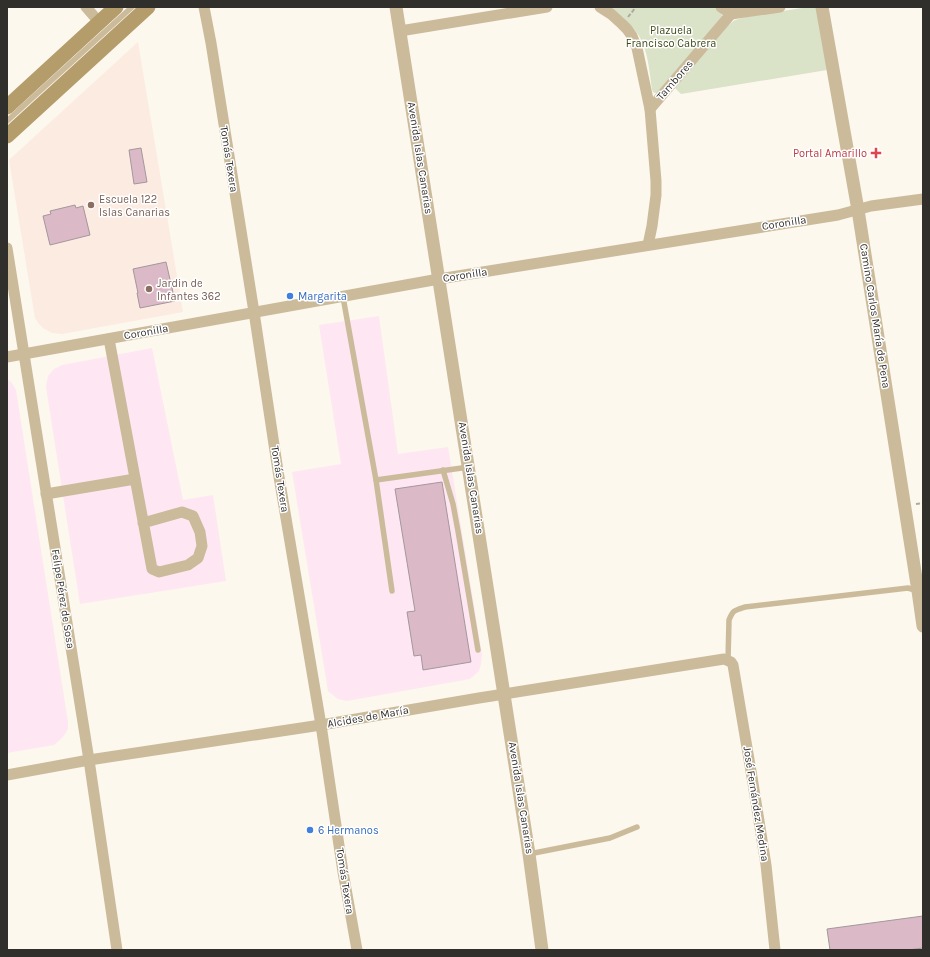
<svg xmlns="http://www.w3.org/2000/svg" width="930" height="957" viewBox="0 0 930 957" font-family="Karla,sans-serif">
<rect width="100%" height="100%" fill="#fcf8ee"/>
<g fill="#fee7f3">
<polygon points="379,316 398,454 448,447 482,654 481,664 479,671 470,679 347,701 338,699 328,691 292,472 341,464 319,325"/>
<polygon points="152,348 183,500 213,495 226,581 80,604 46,387 48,376 54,369 62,365"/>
<polygon points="7,379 11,382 16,390 68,722 68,729 65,734 61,739 54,745 7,753"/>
</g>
<polygon fill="#fcebe0" points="138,42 183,312 62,334 52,333 43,328 39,324 35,318 9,160"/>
<g fill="#dae2c8">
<path d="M607,7H714C718,10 722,13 723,18L657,93H655L653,92L652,89C649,69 648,45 634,29C626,21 616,14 607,7Z"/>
<polygon points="808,7 818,8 827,70 681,94 674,87 727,26 735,20 746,17"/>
</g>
<g fill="#dcb9c7" stroke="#a2989c">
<polygon points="141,148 147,182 134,184 129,150"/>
<polygon points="75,205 76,208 83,206 90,235 50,245 43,216 51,214 50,211"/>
<polygon points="166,262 175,301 140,308 137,293 138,293 133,269"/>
<polygon points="442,482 471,662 423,670 421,655 414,656 407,612 415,611 395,489"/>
<polygon points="923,916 923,948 908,950 830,950 827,929"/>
</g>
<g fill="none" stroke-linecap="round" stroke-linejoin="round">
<g stroke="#aca9a1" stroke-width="2" stroke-dasharray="4 2" stroke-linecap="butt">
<polyline points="628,17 636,7"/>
<polyline points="916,504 923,503"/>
</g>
<g stroke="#cbbb9b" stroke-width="5.5">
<polyline points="7,121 132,7"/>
<polyline points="343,297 376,480 392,591"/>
<polyline points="443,470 453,504 458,531 478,650"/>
<polyline points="376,480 469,467"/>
<path d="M728,660L729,620C733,610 735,610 745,607L908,588L918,591"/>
<polyline points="529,854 610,838 637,827"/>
</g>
<g stroke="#cbbb9b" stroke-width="11">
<polyline points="86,7 99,22"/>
<polyline points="204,7 211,43 254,312 278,471 321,725 343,872 357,950"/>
<polyline points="600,7 611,14 622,24 627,29 632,36 637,48 650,109 656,181 656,195 652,226 648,245"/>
<polyline points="721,7 731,14 780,7"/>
<polyline points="400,31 547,7"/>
<polyline points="650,109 731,14"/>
<polyline points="7,248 89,760 117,950"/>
<polyline points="109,339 152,569 159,572 188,565 198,558 202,546 200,532 193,516 182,512 143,523"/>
<polyline points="7,357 439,279 838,215 871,206 923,199"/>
<polyline points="46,494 135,479"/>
<polyline points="7,775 89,760 321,725 479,698 724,659 731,662 733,665 752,777 766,865 775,950"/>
</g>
<g stroke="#cbbb9b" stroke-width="13">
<polyline points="396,7 529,854 542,950"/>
<polyline points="822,7 858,210 918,591 923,626"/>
</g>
<g stroke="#b49c6b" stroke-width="15">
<polyline points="7,107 116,7"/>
<polyline points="7,136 148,7"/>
</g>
</g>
<path fill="#e0444e" stroke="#fff" stroke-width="1.5" d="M874 147h4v4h4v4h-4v4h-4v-4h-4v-4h4z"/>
<g fill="#8d6e63" stroke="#fff" stroke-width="1.5">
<circle cx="91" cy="205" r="4"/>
<circle cx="149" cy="289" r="4"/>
</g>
<g fill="#3f7fe0" stroke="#fff" stroke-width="1.5">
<circle cx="290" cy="296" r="4"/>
<circle cx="310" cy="830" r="4"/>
</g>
<g text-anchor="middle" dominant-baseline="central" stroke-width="3" stroke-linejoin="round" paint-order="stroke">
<g font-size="11" fill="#3b4814" stroke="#fff">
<text x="671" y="30">Plazuela<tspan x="671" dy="13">Francisco Cabrera</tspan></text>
</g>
<g font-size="11" fill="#312f2c" stroke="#fff">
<text transform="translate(675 80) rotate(-49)">Tambores</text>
<text transform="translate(420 158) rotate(81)">Avenida Islas Canarias</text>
<text transform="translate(229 159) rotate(81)">Tomás Texera</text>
<text transform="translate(784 223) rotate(-9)">Coronilla</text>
<text transform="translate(465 275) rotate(-9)">Coronilla</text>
<text transform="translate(875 316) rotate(81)">Camino Carlos María de Pena</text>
<text transform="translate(146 332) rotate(-10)">Coronilla</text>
<text transform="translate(471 478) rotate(81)">Avenida Islas Canarias</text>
<text transform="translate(280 479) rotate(81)">Tomás Texera</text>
<text transform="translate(63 599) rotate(81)">Felipe Pérez de Sosa</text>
<text transform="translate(368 717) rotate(-10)">Alcides de María</text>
<text transform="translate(521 798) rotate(81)">Avenida Islas Canarias</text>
<text transform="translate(756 804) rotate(81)">José Fernández Medina</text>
<text transform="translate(345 881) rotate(81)">Tomás Texera</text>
</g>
<g font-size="11" fill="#be3a42" stroke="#fff" text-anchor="end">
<text x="867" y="153">Portal Amarillo</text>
</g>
<g font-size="11" fill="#785e54" stroke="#fff" text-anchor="start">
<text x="99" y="199">Escuela 122<tspan x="99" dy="13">Islas Canarias</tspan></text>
<text x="157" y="283">Jardin de<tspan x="157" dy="13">Infantes 362</tspan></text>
</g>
<g font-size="11" fill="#366cbe" stroke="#fff" text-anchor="start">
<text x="298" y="296">Margarita</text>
<text x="318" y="830">6 Hermanos</text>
</g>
</g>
<rect width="930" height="957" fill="none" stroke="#312f2c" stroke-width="16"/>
</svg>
